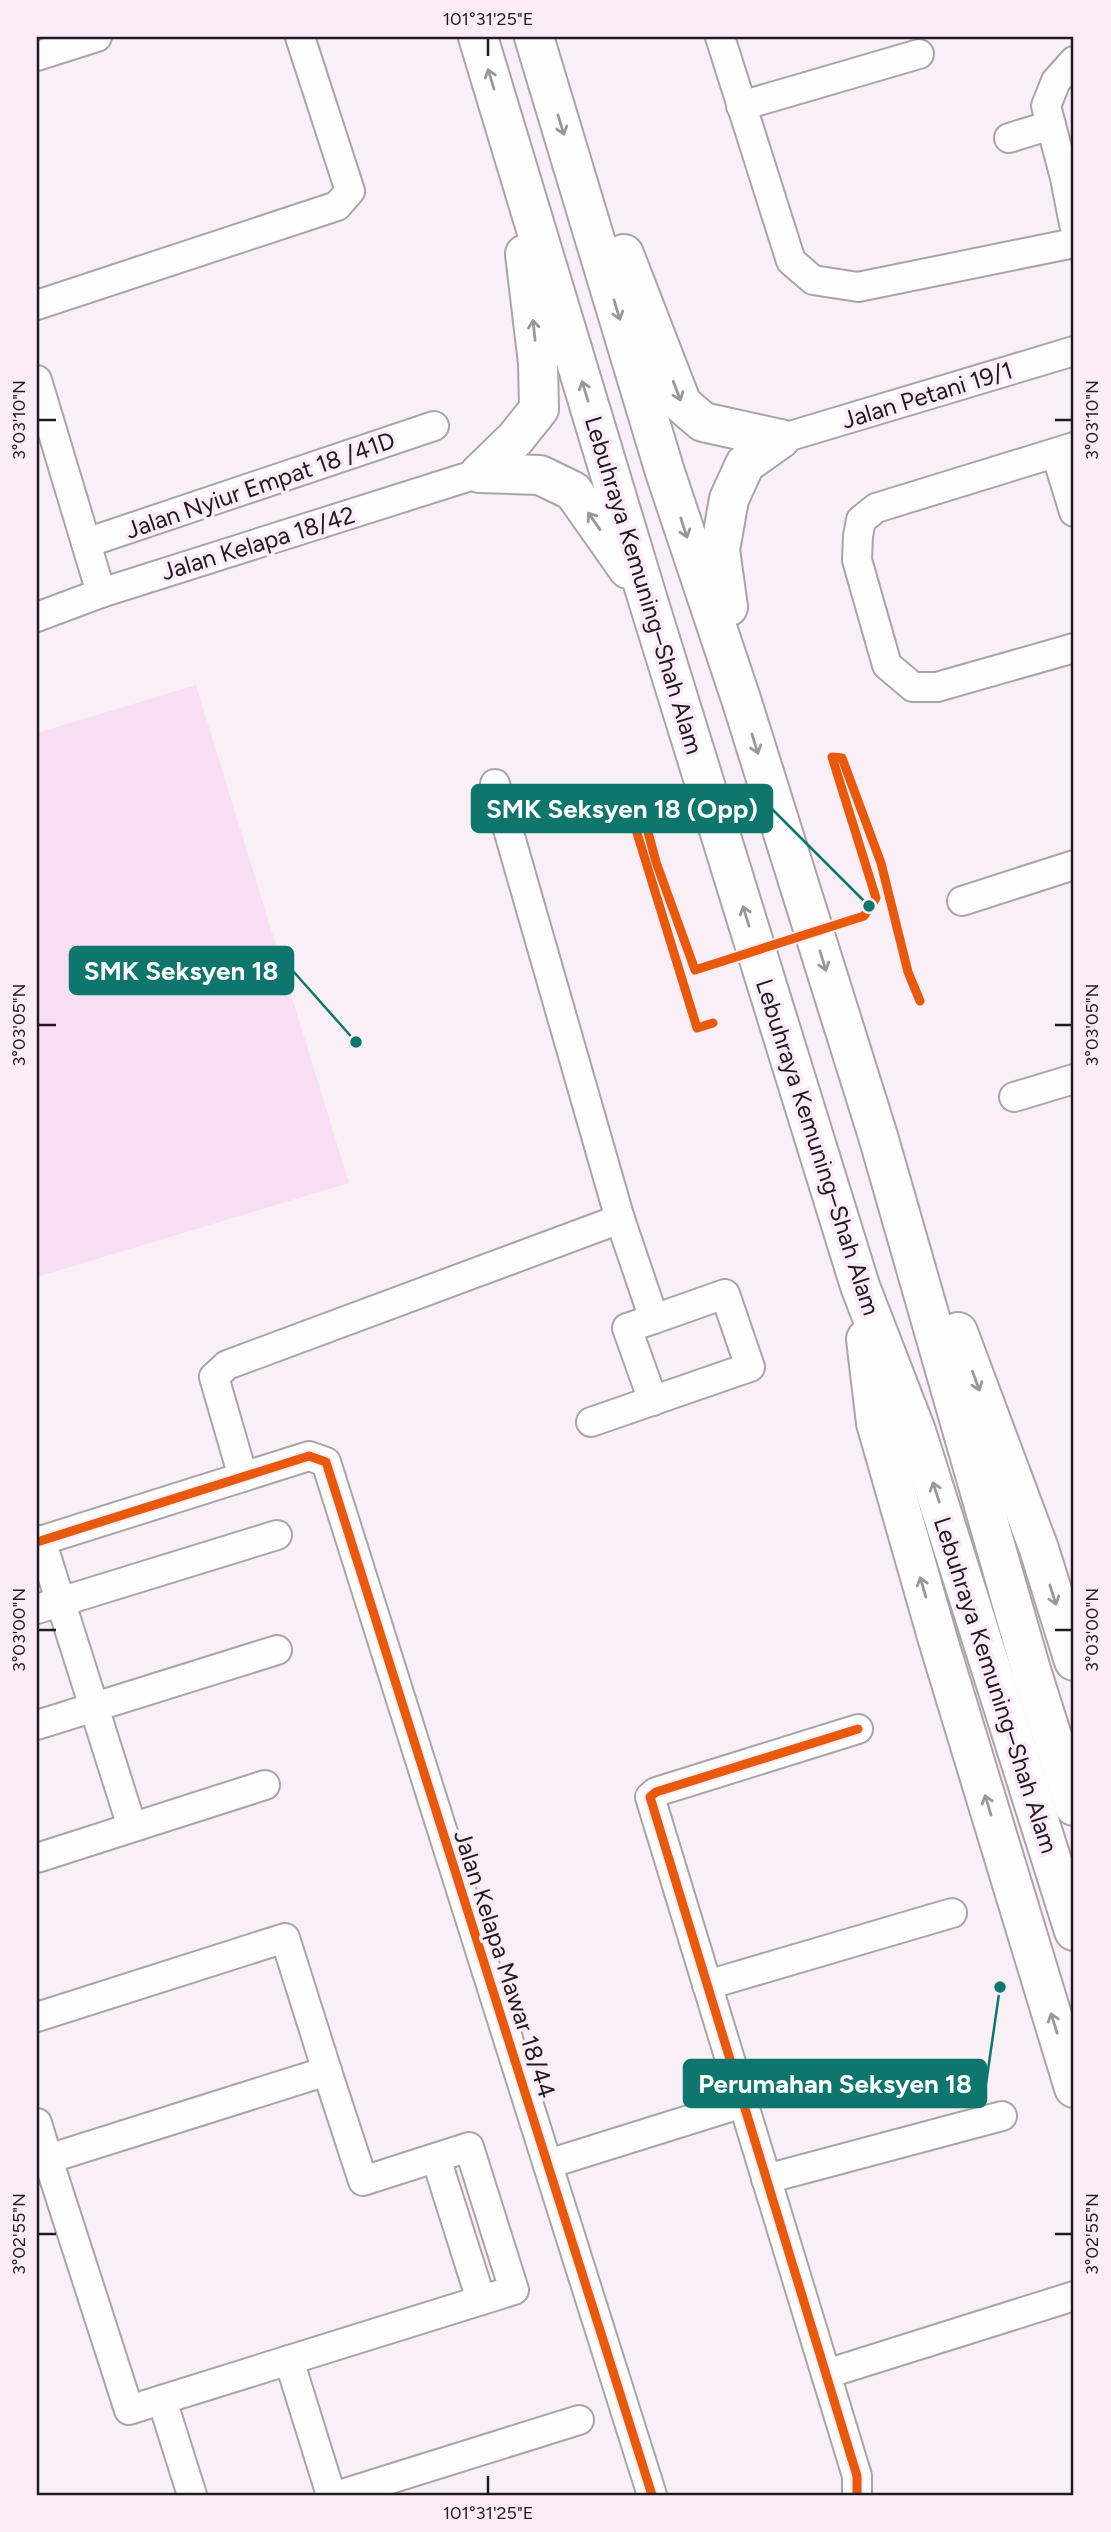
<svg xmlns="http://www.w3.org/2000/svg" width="1111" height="2532" viewBox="0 0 1111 2532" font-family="Figtree,sans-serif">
<rect width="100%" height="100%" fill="#f8f0f6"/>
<polygon fill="#f8def2" points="196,685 349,1183 37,1277 37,733"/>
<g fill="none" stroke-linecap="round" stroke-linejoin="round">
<defs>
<g id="minor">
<polyline points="720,37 791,261 813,280 858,287 1074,243"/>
<polyline points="37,56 97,37"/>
<polyline points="1074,61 1056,81 1046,106 1065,178 1074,224"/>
<polyline points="741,106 919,54"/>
<polyline points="1009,138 1051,125"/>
<polyline points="37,305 337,206 350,191 300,37"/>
<polyline points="37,380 101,593"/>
<polyline points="780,439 1074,351"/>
<polyline points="1074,447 876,508 861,520 858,536 857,560 887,665 913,687 937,687 1074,648"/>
<polyline points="1056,453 1074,512"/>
<polyline points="86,543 434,426"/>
<polyline points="37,617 101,593 480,473"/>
<polyline points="495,784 620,1219 654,1319 627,1328 653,1401"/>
<polyline points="962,901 1074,865"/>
<polyline points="1014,1097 1074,1079"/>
<polyline points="591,1422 750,1367 725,1294 654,1319"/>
<polyline points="243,1477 214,1377 227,1365 620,1219"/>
<polyline points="41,1540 132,1827"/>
<polyline points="37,1542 309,1456 326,1462 652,2495"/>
<polyline points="37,1609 277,1535"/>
<polyline points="37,1725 277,1650"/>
<polyline points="37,1858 265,1785"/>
<polyline points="707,1985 952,1913"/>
<polyline points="37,2017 285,1938 327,2071"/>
<polyline points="37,2123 48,2159 129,2410 514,2290 469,2147 363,2181 327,2071 48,2159"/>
<polyline points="436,2158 481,2300"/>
<polyline points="548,2164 743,2103"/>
<polyline points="766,2179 1002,2116"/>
<polyline points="289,2360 331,2495"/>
<polyline points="826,2374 1074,2296"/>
<polyline points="162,2400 192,2495"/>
<polyline points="339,2495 579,2420"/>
<polyline points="857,2495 857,2476 650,1797 656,1792 858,1729"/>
</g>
<g id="highway">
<polyline points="478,37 647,597 860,1286 916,1431 1074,1931"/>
<polyline points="534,37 665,472 741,699 878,1136 1031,1670 1074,1806"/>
<polyline points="624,254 682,404 703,422 780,439"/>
<polyline points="480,473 515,439 539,409 538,363 525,254"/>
<polyline points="480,473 540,475 573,491 628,569"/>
<polyline points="728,607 720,550 729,499 745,464 780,439"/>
<polyline points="958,1332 1039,1549 1074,1661"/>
<polyline points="866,1339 876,1423 938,1640 1074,2088"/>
</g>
</defs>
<use href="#minor" stroke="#aaa4a8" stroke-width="32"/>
<use href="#highway" stroke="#aaa4a8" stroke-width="42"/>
<use href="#minor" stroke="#fefdfe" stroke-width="28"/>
<use href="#highway" stroke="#fefdfe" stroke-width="38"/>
<defs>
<g id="cycleway">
<polyline points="713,1023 697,1028 633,820 644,817 656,862 695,970 864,916 876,898 832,757 842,758 881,863 908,972 920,1001"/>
<polyline points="37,1542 309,1456 326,1462 652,2495"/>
<polyline points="857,2495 857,2476 650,1797 656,1792 858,1729"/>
</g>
</defs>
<use href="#cycleway" stroke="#fbecf7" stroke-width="13"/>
<use href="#cycleway" stroke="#e8590c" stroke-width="9"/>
</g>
<defs><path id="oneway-shaft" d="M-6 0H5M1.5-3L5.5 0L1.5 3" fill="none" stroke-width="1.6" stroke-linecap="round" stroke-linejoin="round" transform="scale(1.75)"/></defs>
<g stroke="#9a979a">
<use href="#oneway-shaft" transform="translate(491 79) rotate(-107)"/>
<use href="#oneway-shaft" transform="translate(561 125) rotate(73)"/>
<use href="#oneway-shaft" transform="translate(617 310) rotate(73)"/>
<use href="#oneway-shaft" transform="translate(534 330) rotate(-96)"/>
<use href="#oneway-shaft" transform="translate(585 391) rotate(-107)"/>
<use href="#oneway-shaft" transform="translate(677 391) rotate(69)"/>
<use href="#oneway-shaft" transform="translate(594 521) rotate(-125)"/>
<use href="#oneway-shaft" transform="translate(684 528) rotate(72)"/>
<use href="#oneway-shaft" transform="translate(755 744) rotate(73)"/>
<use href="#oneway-shaft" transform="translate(746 916) rotate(-107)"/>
<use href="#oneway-shaft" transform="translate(823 961) rotate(73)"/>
<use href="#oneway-shaft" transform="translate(976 1381) rotate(70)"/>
<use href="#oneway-shaft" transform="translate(936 1492) rotate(-108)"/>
<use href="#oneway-shaft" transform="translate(923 1587) rotate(-106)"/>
<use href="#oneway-shaft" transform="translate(1053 1595) rotate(72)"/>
<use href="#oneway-shaft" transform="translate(988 1805) rotate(-107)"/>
<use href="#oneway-shaft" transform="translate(1054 2023) rotate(-107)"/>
</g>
<path fill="none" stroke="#201b1f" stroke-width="2.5" d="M488,38V56M38,420H56M1055,420H1072M38,1025H56M1055,1025H1072M38,1630H56M1055,1630H1072M38,2234H56M1055,2234H1072M488,2476V2494"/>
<g text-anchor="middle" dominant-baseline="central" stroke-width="7" stroke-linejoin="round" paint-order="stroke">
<g font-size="24" fill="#201b1f" stroke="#fbecf7">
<text transform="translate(927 395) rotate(-17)">Jalan Petani 19/1</text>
<text transform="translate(260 485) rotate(-19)">Jalan Nyiur Empat 18 /41D</text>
<text transform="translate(258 543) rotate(-17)">Jalan Kelapa 18/42</text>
<text transform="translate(644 585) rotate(73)">Lebuhraya Kemuning–Shah Alam</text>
<text transform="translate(818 1147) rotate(72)">Lebuhraya Kemuning–Shah Alam</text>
<text transform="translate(996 1685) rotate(72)">Lebuhraya Kemuning–Shah Alam</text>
<text transform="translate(505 1964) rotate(72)">Jalan Kelapa Mawar 18/44</text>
</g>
</g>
<path fill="none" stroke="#0f766e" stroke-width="2.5" d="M869 906L772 809M356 1042L293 971M1000 1987L986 2084"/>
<g fill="#0f766e" stroke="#fbecf7" stroke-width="2.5">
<circle cx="869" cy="906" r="7"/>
<circle cx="356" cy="1042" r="7"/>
<circle cx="1000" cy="1987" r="7"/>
</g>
<g fill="#0f766e" stroke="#0f766e" stroke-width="2.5">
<rect x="472" y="785" width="300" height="47" rx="7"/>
<rect x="70" y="947" width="223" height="47" rx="7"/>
<rect x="684" y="2060" width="302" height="47" rx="7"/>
</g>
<g font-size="26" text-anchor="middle" font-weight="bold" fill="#fff">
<text x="622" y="818">SMK Seksyen 18 (Opp)</text>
<text x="181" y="980">SMK Seksyen 18</text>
<text x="835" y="2093">Perumahan Seksyen 18</text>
</g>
<rect width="1111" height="2532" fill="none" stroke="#fbecf7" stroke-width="77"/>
<rect x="38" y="38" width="1034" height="2456" fill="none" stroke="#201b1f" stroke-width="2.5"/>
<g font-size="18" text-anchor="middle" fill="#201b1f">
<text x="488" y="25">101°31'25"E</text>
<text transform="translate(19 420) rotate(-90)" y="6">3°03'10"N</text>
<text transform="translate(1092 420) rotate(-90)" y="6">3°03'10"N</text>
<text transform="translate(19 1025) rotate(-90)" y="6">3°03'05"N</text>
<text transform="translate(1092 1025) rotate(-90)" y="6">3°03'05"N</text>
<text transform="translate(19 1630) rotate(-90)" y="6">3°03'00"N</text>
<text transform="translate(1092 1630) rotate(-90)" y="6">3°03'00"N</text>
<text transform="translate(19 2234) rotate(-90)" y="6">3°02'55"N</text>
<text transform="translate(1092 2234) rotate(-90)" y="6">3°02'55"N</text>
<text x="488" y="2519">101°31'25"E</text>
</g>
</svg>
